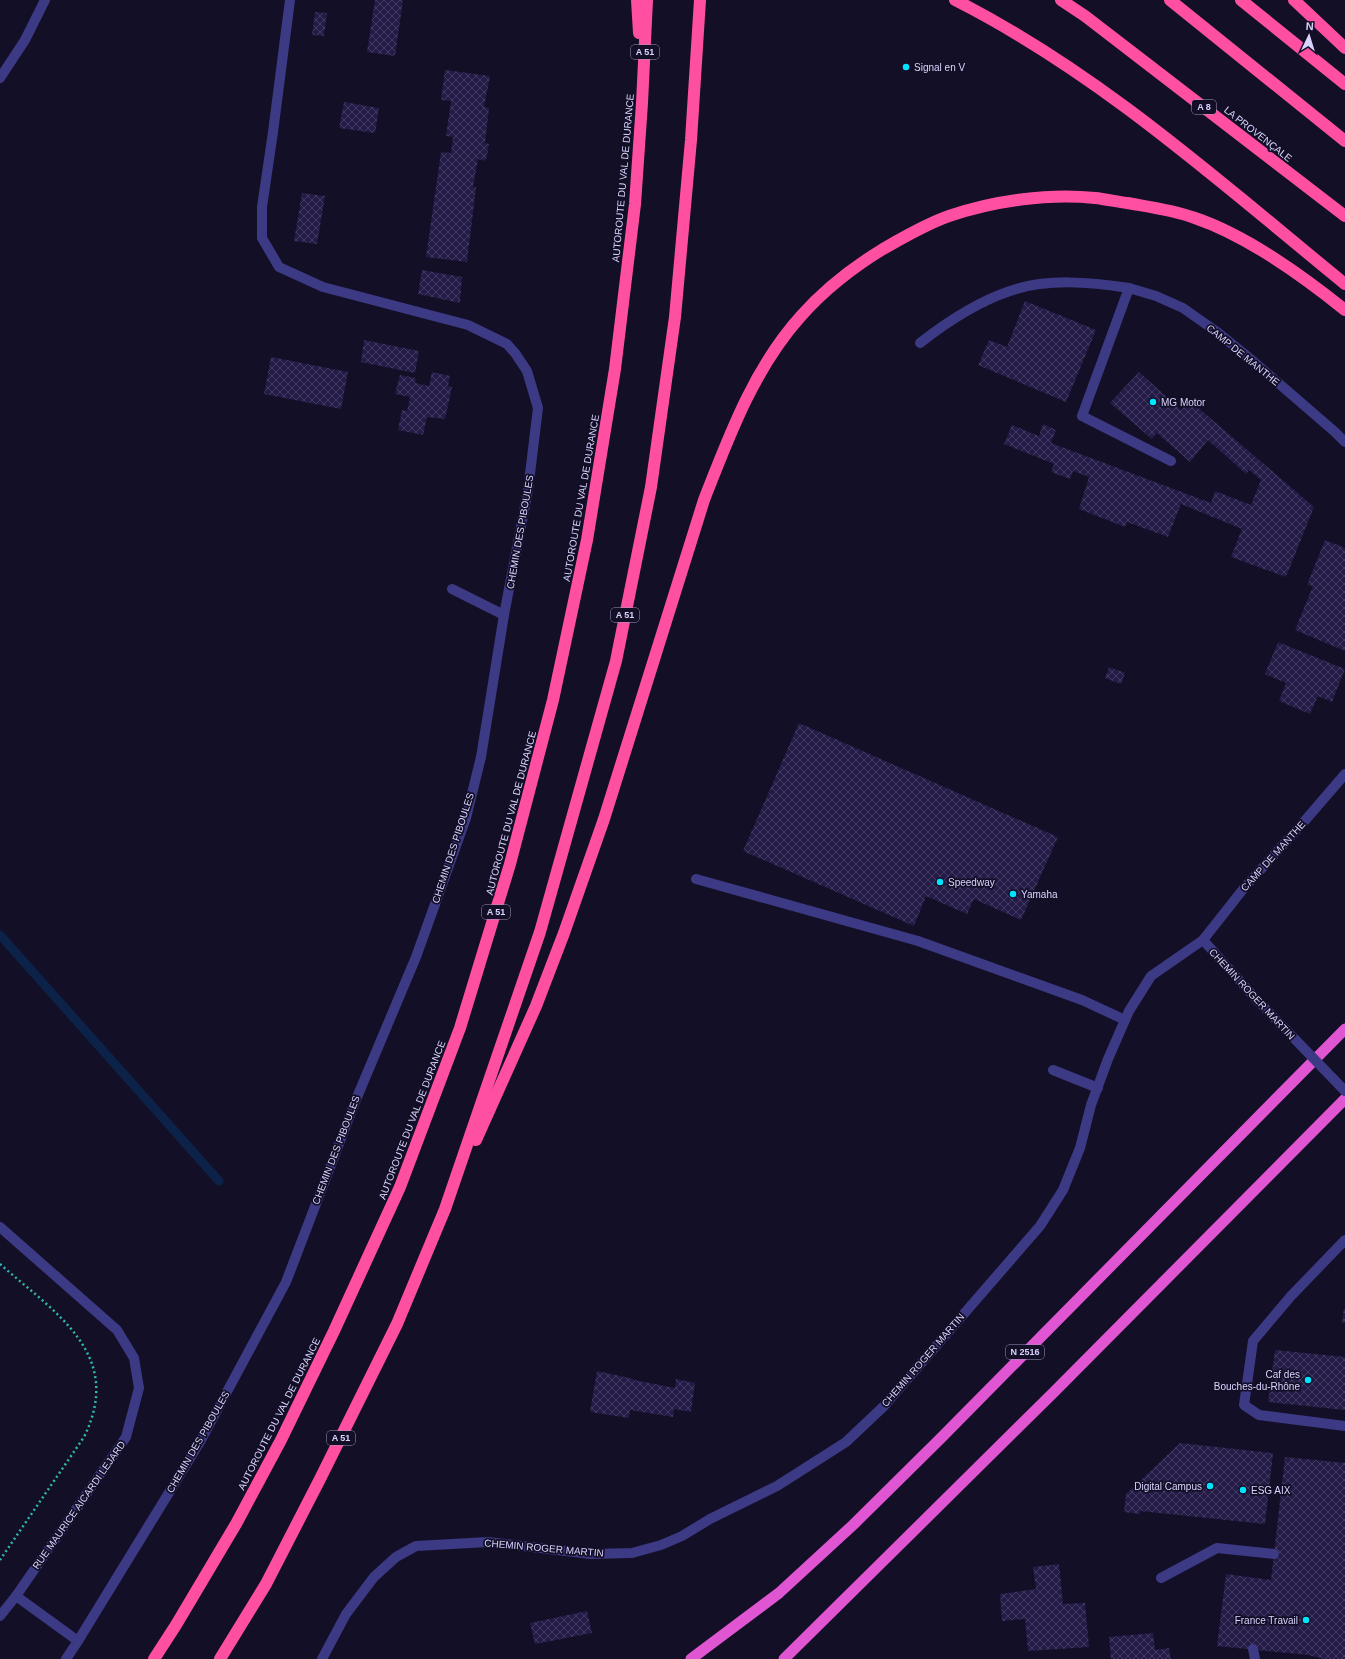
<svg xmlns="http://www.w3.org/2000/svg" width="1345" height="1659" viewBox="0 0 1345 1659" font-family="Arial,sans-serif">
<defs>
<pattern id="building-cross-hatch" width="8" height="8" patternUnits="userSpaceOnUse"><rect width="8" height="8" fill="#241b47"/><path d="M0 0l8 8M0 8l8-8" fill="none" stroke="#433b63"/></pattern>
</defs>
<rect width="100%" height="100%" fill="#130f26"/>
<g fill="none" stroke-linecap="round" stroke-linejoin="round">
<polyline stroke="#0c2248" stroke-width="9" points="0,935 219,1181"/>
</g>
<g fill="url(#building-cross-hatch)">
<polygon points="375,0 403,0 395,56 367,52"/>
<polygon points="315,12 327,13 324,36 312,35"/>
<polygon points="445,70 490,76 484,107 489,108 485,143 489,144 486,161 478,159 473,187 476,187 467,262 426,257 441,152 451,153 453,137 446,136 451,101 441,100"/>
<polygon points="344,102 379,108 375,133 339,128"/>
<polygon points="302,193 325,196 317,244 294,241"/>
<polygon points="422,270 462,277 460,303 418,294"/>
<polygon points="1025,301 1096,330 1066,402 978,365 989,340 1007,347"/>
<polygon points="364,340 419,351 415,373 361,362"/>
<polygon points="271,357 348,372 341,409 264,394"/>
<polygon points="432,372 450,376 448,386 452,387 445,419 427,417 423,435 398,430 402,410 407,411 410,397 395,394 400,375 416,378 415,383 429,386"/>
<polygon points="1139,372 1181,410 1189,400 1314,507 1286,577 1231,557 1242,529 1181,504 1168,537 1127,522 1125,527 1079,509 1089,477 1073,471 1070,479 1051,472 1054,464 1004,444 1012,425 1039,436 1043,424 1056,430 1051,443 1211,503 1215,491 1251,505 1261,480 1249,470 1246,474 1208,440 1190,462 1157,433 1152,439 1110,403"/>
<polygon points="1325,540 1345,548 1345,651 1295,630 1313,586 1307,585"/>
<polygon points="1278,642 1345,669 1332,702 1318,696 1310,714 1279,701 1286,683 1265,674"/>
<polygon points="1109,667 1125,673 1121,684 1105,678"/>
<polygon points="799,723 1058,837 1021,920 974,899 967,914 926,896 914,926 743,851"/>
<polygon points="1344,1308 1345,1308 1345,1323 1342,1323"/>
<polygon points="1275,1350 1345,1357 1345,1410 1268,1402"/>
<polygon points="597,1371 634,1379 634,1380 675,1388 676,1379 695,1383 691,1412 674,1409 673,1417 630,1410 629,1418 590,1412"/>
<polygon points="1180,1443 1273,1453 1265,1524 1140,1511 1140,1514 1124,1512 1126,1494"/>
<polygon points="1285,1457 1345,1463 1345,1659 1325,1659 1308,1655 1217,1646 1226,1574 1271,1580"/>
<polygon points="1059,1564 1063,1604 1085,1603 1089,1647 1028,1651 1025,1619 1002,1621 1000,1594 1036,1589 1033,1567"/>
<polygon points="587,1611 592,1633 535,1644 530,1623"/>
<polygon points="1153,1633 1155,1650 1169,1648 1171,1659 1111,1659 1109,1637"/>
</g>
<g fill="none" stroke-linecap="round" stroke-linejoin="round">
<path stroke="#2fb8b0" stroke-width="2.5" stroke-dasharray="2 3" stroke-linecap="butt" d="M0,1264C55,1313 125,1354 84,1437L0,1560"/>
<g stroke="#3d3a85" stroke-width="10">
<polyline points="273,132 290,0"/>
<polyline points="452,589 504,615"/>
<polyline points="696,879 918,941 1082,1000 1125,1020"/>
<polyline points="1053,1070 1098,1088"/>
<polyline points="1345,1240 1291,1296 1253,1341 1244,1405 1259,1415 1345,1426"/>
<polyline points="1161,1578 1217,1548 1274,1554"/>
<polyline points="1253,1649 1255,1659"/>
</g>
<g stroke="#3d3a85" stroke-width="10">
<path d="M920,343C948,321 977,302 1010,291C1047,278 1091,282 1129,288"/>
<polyline points="1171,461 1082,416 1129,288 1156,296 1183,308 1217,332 1254,362 1335,432 1345,442"/>
<polyline points="1203,940 1258,1001"/>
<polyline points="16,1596 78,1641"/>
<polyline points="66,1659 78,1641 200,1442 286,1282 355,1102 416,957 466,818 481,757 504,615 528,490 538,408 527,371 515,353 507,344 468,325 323,287 279,267 262,238 262,207 273,132"/>
<polyline points="322,1659 346,1614 374,1577 396,1557 416,1546 488,1542 591,1554 632,1553 661,1545 682,1536 710,1519 777,1486 846,1442 884,1406 1040,1226 1063,1190 1080,1148 1091,1105 1108,1059 1125,1020 1129,1011 1151,976 1203,940 1244,888 1302,824 1345,774"/>
</g>
<g stroke="#3d3a85" stroke-width="10">
<polyline points="0,78 25,40 45,0"/>
<polyline points="0,1227 117,1330 134,1358 139,1388 126,1437 16,1596 0,1616"/>
</g>
<g stroke="#e055d1" stroke-width="11">
<polyline points="691,1659 779,1593 853,1525 940,1439 1345,1029"/>
<polyline points="784,1659 1053,1393 1345,1099"/>
</g>
<g stroke="#ff4fa3" stroke-width="12">
<polyline points="637,0 639,33"/>
<path d="M955,0C1099,73 1220,182 1345,284"/>
<polyline points="1061,0 1085,16 1345,216"/>
<polyline points="1170,0 1345,141"/>
<polyline points="1241,0 1345,84"/>
<polyline points="1294,0 1345,48"/>
<path d="M476,1140L536,1006L564,933L604,819L704,500C729,436 754,368 801,316C825,289 852,268 883,249C904,237 926,224 949,216C993,201 1048,193 1095,198C1106,199 1117,202 1127,203C1150,207 1173,210 1195,218C1245,235 1304,277 1345,310"/>
<polyline points="154,1659 176,1625 236,1524 281,1440 334,1331 400,1187 460,1028 510,864 553,700 587,540 615,369 635,204 642,103 647,0"/>
<polyline points="220,1659 266,1584 320,1479 397,1324 445,1209 540,932 616,661 651,487 675,317 691,140 700,0"/>
</g>
<polyline stroke="#3d3a85" stroke-width="10" points="1258,1001 1345,1091"/>
</g>
<g fill="#00e5ff" stroke="#130f26" stroke-width="1.5">
<circle cx="906" cy="67" r="4"/>
<circle cx="1153" cy="402" r="4"/>
<circle cx="940" cy="882" r="4"/>
<circle cx="1013" cy="894" r="4"/>
<circle cx="1308" cy="1380" r="4"/>
<circle cx="1210" cy="1486" r="4"/>
<circle cx="1243" cy="1490" r="4"/>
<circle cx="1306" cy="1620" r="4"/>
</g>
<g text-anchor="middle" dominant-baseline="central" stroke-width="3.5" stroke-linejoin="round" paint-order="stroke">
<g fill="#130f26" stroke="#9e99be" stroke-width="1">
<rect x="631" y="45" width="28" height="14" rx="3"/>
<rect x="1192" y="100" width="24" height="14" rx="3"/>
<rect x="611" y="608" width="28" height="14" rx="3"/>
<rect x="482" y="905" width="28" height="14" rx="3"/>
<rect x="1006" y="1345" width="38" height="14" rx="3"/>
<rect x="327" y="1431" width="28" height="14" rx="3"/>
</g>
<g font-size="9" font-weight="bold" fill="#d9d4ff">
<text x="645" y="52">A 51</text>
<text x="1204" y="107">A 8</text>
<text x="625" y="615">A 51</text>
<text x="496" y="912">A 51</text>
<text x="1025" y="1352">N 2516</text>
<text x="341" y="1438">A 51</text>
</g>
<g font-size="10" fill="#d9d4ff" stroke="#130f26" text-anchor="start">
<text x="914" y="67">Signal en V</text>
<text x="1161" y="402">MG Motor</text>
<text x="948" y="882">Speedway</text>
<text x="1021" y="894">Yamaha</text>
<text x="1300" y="1374" text-anchor="end">Caf des<tspan x="1300" dy="12">Bouches-du-Rhône</tspan></text>
<text x="1202" y="1486" text-anchor="end">Digital Campus</text>
<text x="1251" y="1490">ESG AIX</text>
<text x="1298" y="1620" text-anchor="end">France Travail</text>
</g>
<g font-size="10" fill="#d9d4ff" stroke="#130f26">
<text transform="translate(1258 134) rotate(38)">LA PROVENÇALE</text>
<text transform="translate(623 178) rotate(-85)">AUTOROUTE DU VAL DE DURANCE</text>
<text transform="translate(1243 355) rotate(39)">CAMP DE MANTHE</text>
<text transform="translate(581 498) rotate(-80)">AUTOROUTE DU VAL DE DURANCE</text>
<text transform="translate(520 532) rotate(-80)">CHEMIN DES PIBOULES</text>
<text transform="translate(511 813) rotate(-75)">AUTOROUTE DU VAL DE DURANCE</text>
<text transform="translate(453 848) rotate(-72)">CHEMIN DES PIBOULES</text>
<text transform="translate(1273 856) rotate(-48)">CAMP DE MANTHE</text>
<text transform="translate(1252 994) rotate(47)">CHEMIN ROGER MARTIN</text>
<text transform="translate(412 1120) rotate(-69)">AUTOROUTE DU VAL DE DURANCE</text>
<text transform="translate(336 1150) rotate(-69)">CHEMIN DES PIBOULES</text>
<text transform="translate(923 1360) rotate(-49)">CHEMIN ROGER MARTIN</text>
<text transform="translate(279 1414) rotate(-63)">AUTOROUTE DU VAL DE DURANCE</text>
<text transform="translate(198 1442) rotate(-60)">CHEMIN DES PIBOULES</text>
<text transform="translate(79 1505) rotate(-55)">RUE MAURICE AICARDI LEJARD</text>
<text transform="translate(544 1548) rotate(5)">CHEMIN ROGER MARTIN</text>
</g>
</g>
<g transform="translate(1309 36) rotate(4)" stroke="#130f26" stroke-width="3" paint-order="stroke">
<path d="M0-3L7 15L0 10L-7 15Z" fill="#d9d4ff"/>
<text y="-6" font-size="11" font-weight="bold" text-anchor="middle" fill="#d9d4ff">N</text>
</g>
</svg>
